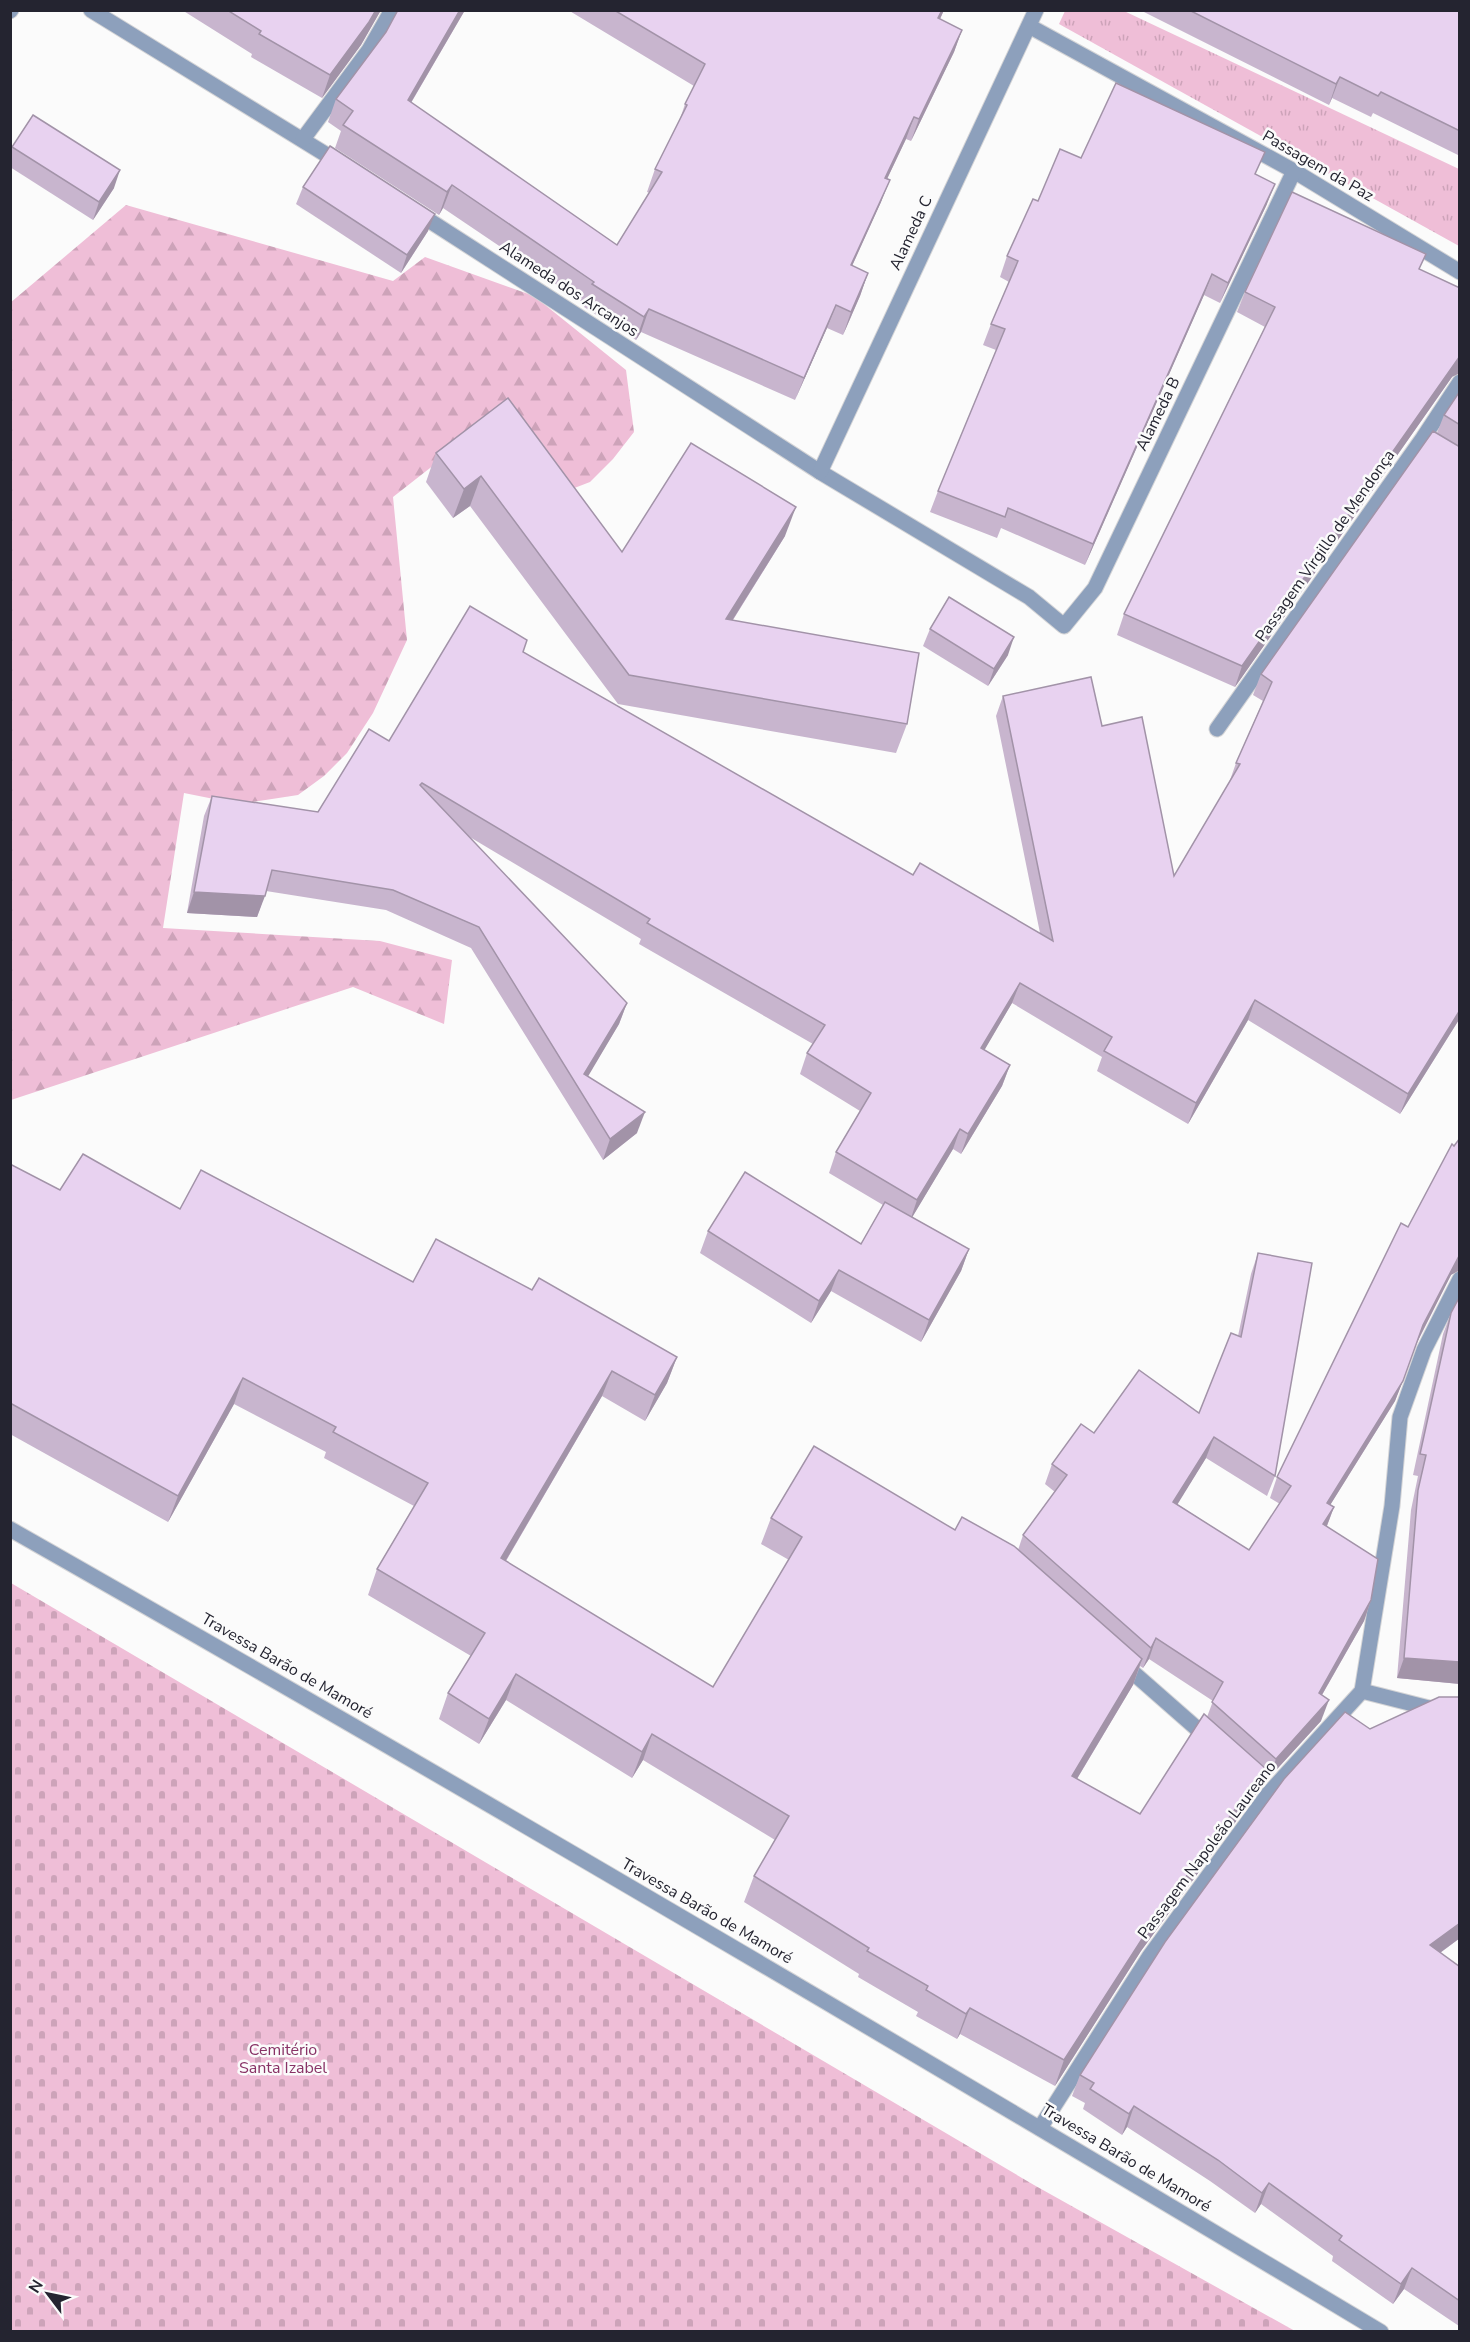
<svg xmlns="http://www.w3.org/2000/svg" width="1470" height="2342" viewBox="0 0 1470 2342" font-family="'Nunito Sans',sans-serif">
<defs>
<pattern id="forest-firs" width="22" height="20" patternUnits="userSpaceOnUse" patternTransform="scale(1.5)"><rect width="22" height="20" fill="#efbed7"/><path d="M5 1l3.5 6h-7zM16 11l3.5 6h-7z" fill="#cda3b9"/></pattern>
<pattern id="cemetery-stones" width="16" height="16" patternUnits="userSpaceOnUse" patternTransform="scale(1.5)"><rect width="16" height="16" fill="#efbed7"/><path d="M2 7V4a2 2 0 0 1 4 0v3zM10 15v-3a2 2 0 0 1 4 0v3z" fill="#cda3b9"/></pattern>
<pattern id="park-tufts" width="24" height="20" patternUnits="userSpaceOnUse" patternTransform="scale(1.5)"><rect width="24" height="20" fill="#efbed7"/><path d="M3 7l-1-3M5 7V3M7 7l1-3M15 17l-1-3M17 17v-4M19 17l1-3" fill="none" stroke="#cda3b9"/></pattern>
</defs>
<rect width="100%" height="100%" fill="#fbfbfb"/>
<polygon fill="url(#forest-firs)" points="126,205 393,281 425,257 534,296 626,370 634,432 613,459 590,482 564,492 499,414 393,497 407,640 373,713 347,753 324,776 298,795 239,804 184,793 163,928 380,941 452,960 444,1024 353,987 11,1100 10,303"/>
<polygon fill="url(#cemetery-stones)" points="11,1583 1034,2185 1295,2331 11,2331"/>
<polygon fill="url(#park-tufts)" points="1065,11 1124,11 1459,169 1459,246 1059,24"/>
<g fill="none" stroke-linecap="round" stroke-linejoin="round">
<defs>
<g id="minor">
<polyline points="91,10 343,165"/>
<polyline points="1029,26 1294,171 1460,272"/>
<polyline points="303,139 369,50 392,10"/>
<polyline points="416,212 820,472 1029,597 1064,626 1095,588 1294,171"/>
<polyline points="820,472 1036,10"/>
<polyline points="1217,729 1423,438 1460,382"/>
<polyline points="1121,1662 1211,1741"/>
<polyline points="1362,1691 1429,1708 1460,1709"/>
<polyline points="1040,2128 1149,1957 1269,1793 1362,1691 1392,1506 1400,1417 1424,1350 1460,1279"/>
</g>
<g id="tertiary">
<polyline points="10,11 11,10"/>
<path d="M10,1529C471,1791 927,2060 1381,2332"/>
</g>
</defs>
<use href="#minor" stroke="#d4d4d6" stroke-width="17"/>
<use href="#tertiary" stroke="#d4d4d6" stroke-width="17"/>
<use href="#minor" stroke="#8da0bc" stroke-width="15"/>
<use href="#tertiary" stroke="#8da0bc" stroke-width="15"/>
</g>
<g fill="#c8b5ce" fill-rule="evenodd">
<polygon points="182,10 381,10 361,45 322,98 251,57 252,54"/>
<polygon points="398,10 465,10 411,103 617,245 650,193 647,192 655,169 679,122 685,104 694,86 568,10 944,10 940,19 962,30 954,52 911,141 906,139 887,179 881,202 852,266 868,273 860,296 843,335 827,328 795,400 641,332 636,340 584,307 585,304 443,208 439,215 335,148 341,131 328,122 336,99 386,32"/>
<polygon points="1140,10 1460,10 1460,156 1373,113 1371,117 1332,98 1329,105"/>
<polygon points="12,147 114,188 93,220 10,167 10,150"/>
<polygon points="1081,158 1256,175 1267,204 1220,303 1204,295 1085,565 1001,528 997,538 930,512 938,491 996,350 983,345 991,324 1009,282 1000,277 1007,256 1038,201"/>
<polygon points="303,187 428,231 401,273 296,204"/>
<polygon points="1420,270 1452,377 1235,687 1117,635 1124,614 1265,327 1237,312 1245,292"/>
<polygon points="1460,391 1460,1018 1400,1114 1248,1020 1188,1124 1097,1071 1102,1057 1012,1003 984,1050 1010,1065 1002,1086 961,1154 953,1149 912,1217 969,1249 961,1271 921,1342 831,1291 811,1323 700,1253 708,1231 861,1244 883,1205 829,1173 836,1152 860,1111 800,1074 807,1053 813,1044 639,944 641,939 468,836 627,1003 619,1024 587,1077 637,1133 603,1160 471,948 386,910 266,891 257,917 187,913 204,816 212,796 318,812 389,741 523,652 913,875 1040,933 996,716 1003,696 1102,726 1174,876 1229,783 1236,763 1263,701 1253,695 1261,674 1437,433 1444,415"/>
<polygon points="436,453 622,552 785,536 733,620 907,724 896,753 618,704 470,506 453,518 426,482"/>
<polygon points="930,629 1008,655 988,686 923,646"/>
<path d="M1454,1146L1451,1275L1416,1345L1395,1401L1330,1505L1334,1507L1327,1526L1371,1600L1364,1621L1322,1695L1321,1721L1268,1779L1263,1775L1256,1794L1141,1951L1055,2086L960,2034L957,2039L916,2016L918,2012L858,1977L859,1974L744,1902L754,1876L775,1840L643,1760L632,1778L506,1700L479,1744L439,1719L448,1693L471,1656L368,1595L377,1569L414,1506L324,1458L326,1452L234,1404L168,1522L10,1434V1164L60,1190L180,1209L413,1282L532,1290L677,1357L667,1383L645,1421L602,1396L506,1561L713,1687L789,1560L761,1544L771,1518L955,1530L1018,1550L1023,1535L1055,1492L1045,1484L1052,1464L1094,1433L1199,1413L1238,1336L1251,1274L1258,1253L1275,1476L1267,1496L1206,1458L1177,1504L1249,1550L1280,1504L1270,1498L1277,1477L1408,1227ZM1149,1659L1213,1701L1207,1717L1140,1814L1077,1779L1133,1685L1140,1666L1143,1668Z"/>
<polygon points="1460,1296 1460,1684 1397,1678 1411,1510 1418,1476 1413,1475 1443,1334 1451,1313"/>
<polygon points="1460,1697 1460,1938 1440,1953 1460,1967 1459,2326 1404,2289 1393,2304 1332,2261 1333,2256 1261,2204 1255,2213 1210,2181 1127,2127 1122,2135 1083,2109 1085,2103 1072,2096 1080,2075 1370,1729"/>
</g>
<g fill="#a293a8">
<polygon points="376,10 381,10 361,45 322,98 330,75"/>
<polygon points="460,10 465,10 399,123 408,100"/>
<polygon points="942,10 944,10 930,41 938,18"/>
<polygon points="962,30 954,52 911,141 919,119"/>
<polygon points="1340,77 1332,98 1329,105 1336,84"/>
<polygon points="914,117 906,139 877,200 885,178"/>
<polygon points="120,170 114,188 93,220 99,202"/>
<polygon points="890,180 881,202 842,288 851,265"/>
<polygon points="1275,184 1267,204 1220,303 1228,283"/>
<polygon points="452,185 443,208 439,215 447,192"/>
<polygon points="435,214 428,231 401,273 407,255"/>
<polygon points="868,273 860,296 843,335 851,312"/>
<polygon points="1212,274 1204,295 1085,565 1093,544"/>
<polygon points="836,305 827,328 795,400 804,378"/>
<polygon points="649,309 641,332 636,340 644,317"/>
<polygon points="1460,356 1460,373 1452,377 1235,687 1242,666"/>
<polygon points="481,476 470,506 453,518 464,489"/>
<polygon points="796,507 785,536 715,648 726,619"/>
<polygon points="1014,637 1008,655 988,686 994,669"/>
<polygon points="194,892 265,896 257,917 187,913"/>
<polygon points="1020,983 1012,1003 974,1068 981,1048"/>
<polygon points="1255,1000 1248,1020 1188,1124 1196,1103"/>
<polygon points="627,1003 619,1024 580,1090 584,1074"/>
<polygon points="1460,1010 1460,1018 1400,1114 1408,1094"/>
<polygon points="1010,1065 1002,1086 961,1154 968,1134"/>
<polygon points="645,1112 637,1133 603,1160 610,1139"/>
<polygon points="960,1129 953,1149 910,1221 917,1200"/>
<polygon points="969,1249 961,1271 921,1342 929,1320"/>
<polygon points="1460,1254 1460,1270 1451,1275 1415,1346 1423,1325"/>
<polygon points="839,1270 831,1291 811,1323 819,1301"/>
<polygon points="677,1357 667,1383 645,1421 655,1395"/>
<polygon points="612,1371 602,1396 492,1584 501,1558"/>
<polygon points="243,1378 234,1404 168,1522 178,1496"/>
<polygon points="1403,1381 1395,1401 1319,1523 1327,1503"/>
<polygon points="1214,1437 1206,1458 1166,1523 1173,1502"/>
<polygon points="1334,1507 1326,1528 1323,1524"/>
<polygon points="1371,1600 1364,1621 1311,1714 1319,1693"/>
<polygon points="1156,1638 1149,1659 1143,1668 1151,1648"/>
<polygon points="1404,1658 1460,1662 1460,1684 1397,1678"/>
<polygon points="1142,1659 1133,1685 1063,1802 1072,1776"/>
<polygon points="516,1674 506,1700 479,1744 489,1719"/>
<polygon points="1329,1700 1321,1721 1268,1779 1276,1759"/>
<polygon points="652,1734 643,1760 632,1778 642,1752"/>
<polygon points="1265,1768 1256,1794 1141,1951 1055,2086 1064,2060 1151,1925"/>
<polygon points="1460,1923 1460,1938 1422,1966 1430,1945"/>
<polygon points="970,2008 960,2034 957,2039 966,2014"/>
<polygon points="1134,2106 1127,2127 1122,2135 1129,2114"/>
<polygon points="1269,2183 1261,2204 1255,2213 1262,2193"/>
<polygon points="1412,2268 1404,2289 1393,2304 1401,2284"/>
</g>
<g fill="#e8d2f0" stroke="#a293a8" stroke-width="1.5">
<polygon points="227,10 376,10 369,22 330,75 259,34 261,31"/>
<polygon points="398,10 460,10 408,100 617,245 662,172 655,169 687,105 685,104 705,64 614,10 942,10 938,18 962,30 919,119 914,117 885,178 890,180 851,265 868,273 851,312 836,305 804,378 649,309 644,317 592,284 594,282 452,185 447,192 343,125 353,111 336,99 386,32"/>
<polygon points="1189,10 1460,10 1460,131 1381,92 1378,96 1340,77 1336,84"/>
<polygon points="1116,83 1265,152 1255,174 1275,184 1228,283 1212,274 1093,544 1008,508 1005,517 938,491 1005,329 991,324 1018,261 1007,256 1033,199 1038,201 1060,149 1081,158"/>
<polygon points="33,115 120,170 99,202 12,147"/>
<polygon points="330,146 435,214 407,255 303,187"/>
<polygon points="1292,192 1426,254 1419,269 1460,288 1460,356 1242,666 1124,614 1275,307 1245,292"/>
<polygon points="1460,391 1460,425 1444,415"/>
<polygon points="508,398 622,552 691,443 796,507 726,619 919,653 907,724 629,675 481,476 464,489 436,453"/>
<polygon points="1433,431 1460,447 1460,1010 1408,1094 1255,1000 1196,1103 1104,1051 1112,1037 1020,983 981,1048 1010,1065 968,1134 960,1129 917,1200 836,1152 871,1093 807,1053 825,1025 647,923 650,919 422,783 420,785 627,1003 584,1074 645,1112 610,1139 479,927 393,890 272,870 265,896 194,892 212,796 318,812 369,729 389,741 470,606 527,640 523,652 913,875 920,863 1053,941 1003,696 1091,677 1102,726 1142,717 1174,876 1240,764 1236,763 1272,682 1261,674"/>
<polygon points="949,597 1014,637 994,669 930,629"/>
<polygon points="1460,1138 1460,1254 1423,1325 1403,1381 1327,1503 1334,1507 1323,1524 1378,1559 1371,1600 1319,1693 1329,1700 1276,1759 1212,1702 1223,1682 1156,1638 1151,1648 1023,1535 1067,1475 1052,1464 1081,1424 1094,1433 1139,1370 1199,1413 1231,1333 1241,1337 1258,1253 1312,1263 1275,1476 1214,1437 1173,1502 1249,1550 1291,1486 1277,1477 1401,1223 1408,1227 1452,1144 1454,1146"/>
<polygon points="83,1154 180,1209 201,1170 413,1282 436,1239 532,1290 539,1278 677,1357 655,1395 612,1371 501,1558 713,1687 802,1537 771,1518 814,1446 955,1530 962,1517 1014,1546 1142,1659 1072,1776 1140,1814 1204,1714 1265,1768 1151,1925 1064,2060 970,2008 966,2014 926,1990 928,1986 867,1951 869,1948 754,1876 789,1816 652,1734 642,1752 516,1674 489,1719 448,1693 485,1633 377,1569 428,1483 333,1432 336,1427 243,1378 178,1496 10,1403 10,1164 60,1190"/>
<polygon points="745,1172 861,1244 885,1202 969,1249 929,1320 839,1270 819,1301 708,1231"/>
<polygon points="1460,1296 1460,1662 1404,1658 1418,1490 1426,1455 1420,1454 1451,1313"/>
<polygon points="1439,1697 1460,1697 1460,1923 1430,1945 1460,1967 1460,2301 1412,2268 1401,2284 1339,2240 1342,2236 1269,2183 1262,2193 1218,2160 1134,2106 1129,2114 1090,2089 1094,2083 1080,2075 1165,1942 1284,1779 1345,1712 1370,1729"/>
</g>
<g text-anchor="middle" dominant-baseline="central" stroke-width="5" stroke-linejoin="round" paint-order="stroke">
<g font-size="16" fill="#242430" stroke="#fbfbfb">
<text transform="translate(1318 166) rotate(30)">Passagem da Paz</text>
<text transform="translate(911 233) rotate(-65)">Alameda C</text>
<text transform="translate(569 289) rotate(33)">Alameda dos Arcanjos</text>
<text transform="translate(1158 414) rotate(-64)">Alameda B</text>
<text transform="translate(1325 546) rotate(-55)">Passagem Virgillo de Mendonça</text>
<text transform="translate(287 1666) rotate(30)">Travessa Barão de Mamoré</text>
<text transform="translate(1207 1850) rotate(-53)">Passagem Napoleão Laureano</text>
<text transform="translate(707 1911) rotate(30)">Travessa Barão de Mamoré</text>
<text transform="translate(1126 2158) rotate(31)">Travessa Barão de Mamoré</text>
</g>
<g font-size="16" fill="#883266" stroke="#fbfbfb">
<text x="283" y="2050">Cemitério<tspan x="283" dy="18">Santa Izabel</tspan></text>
</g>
</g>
<rect width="1470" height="2342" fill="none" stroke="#242430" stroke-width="24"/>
<g transform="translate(48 2294) rotate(302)" stroke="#fbfbfb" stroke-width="4.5" paint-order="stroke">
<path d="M0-4.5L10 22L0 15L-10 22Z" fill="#242430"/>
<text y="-9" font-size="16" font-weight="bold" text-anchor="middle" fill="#242430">N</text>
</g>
</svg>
